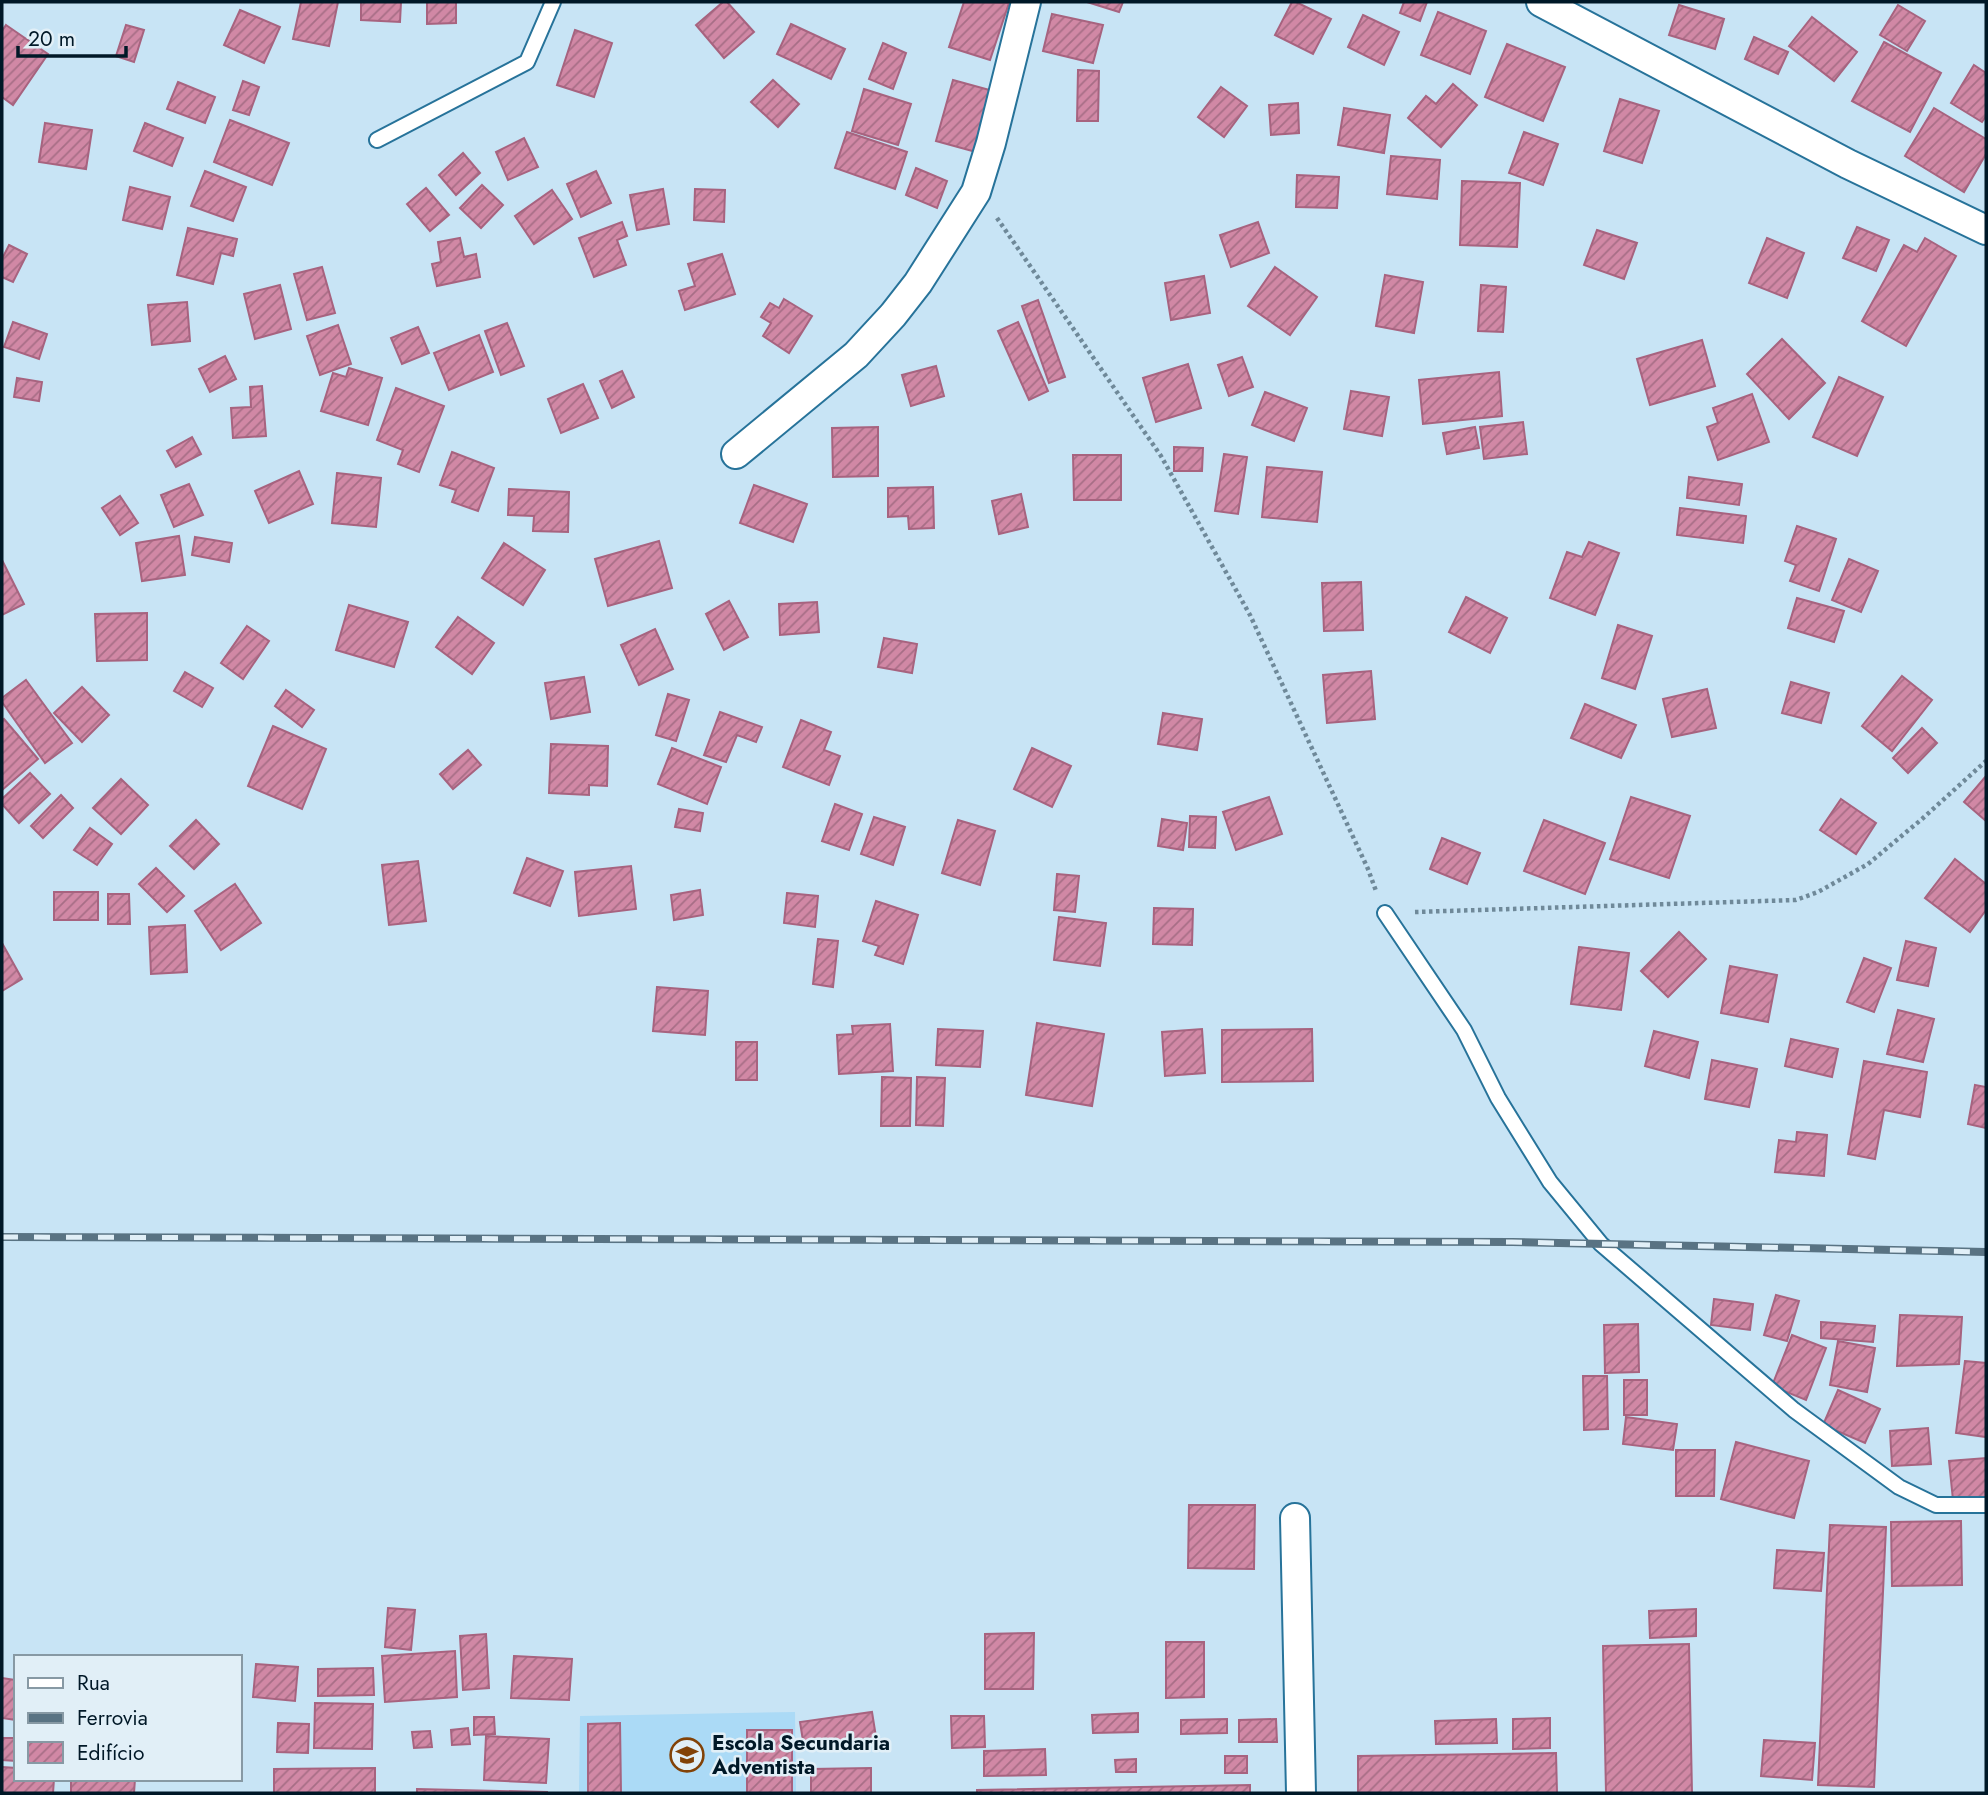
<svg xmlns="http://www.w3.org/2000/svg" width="1988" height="1795" viewBox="0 0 1988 1795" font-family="Jost,sans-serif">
<defs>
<pattern id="building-hatch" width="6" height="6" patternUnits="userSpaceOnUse" patternTransform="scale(1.75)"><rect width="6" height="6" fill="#d188a5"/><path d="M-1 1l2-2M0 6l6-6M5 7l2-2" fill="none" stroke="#a76e86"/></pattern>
</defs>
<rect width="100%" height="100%" fill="#c8e4f5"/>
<polygon fill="#abdaf6" points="795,1712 796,1793 579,1793 580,1716"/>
<g fill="url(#building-hatch)" stroke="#a7637f" stroke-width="2">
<polygon points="301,2 338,2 329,46 293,39"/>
<polygon points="361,2 401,2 400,22 361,20"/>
<polygon points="427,2 456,2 456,23 427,24"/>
<polygon points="723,2 727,2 754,32 724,58 696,25"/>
<polygon points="964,2 1009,3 990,60 949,47"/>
<polygon points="1087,2 1123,2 1119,12"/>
<polygon points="1292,2 1296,2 1331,19 1313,54 1275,35"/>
<polygon points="1404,2 1427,2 1420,21 1400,13"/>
<polygon points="1679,5 1724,19 1715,49 1669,35"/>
<polygon points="1898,5 1925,21 1907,51 1880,35"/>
<polygon points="240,10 280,27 264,63 224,45"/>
<polygon points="1438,12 1486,31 1470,74 1421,55"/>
<polygon points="1052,14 1103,25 1093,63 1043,51"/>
<polygon points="1363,15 1399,32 1384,65 1348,47"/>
<polygon points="1812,17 1857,52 1834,81 1789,46"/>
<polygon points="791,24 845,49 831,79 777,54"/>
<polygon points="6,25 48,54 13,105 2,97 2,31"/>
<polygon points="126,25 144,30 134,62 116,56"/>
<polygon points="575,30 612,43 594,97 557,85"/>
<polygon points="1754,37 1788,52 1778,74 1745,59"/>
<polygon points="1884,42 1941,73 1910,132 1852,101"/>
<polygon points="883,43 906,53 893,89 869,79"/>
<polygon points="1507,44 1565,67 1543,121 1485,97"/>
<polygon points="1974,65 1986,73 1986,116 1982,122 1951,103"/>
<polygon points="1078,70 1099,71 1098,121 1077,121"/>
<polygon points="773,80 799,104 778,127 751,102"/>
<polygon points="953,80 993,91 976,152 936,141"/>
<polygon points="243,81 259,87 249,115 233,110"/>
<polygon points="178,82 215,97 205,123 167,109"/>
<polygon points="1453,84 1477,105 1441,147 1408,118 1426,96 1436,104"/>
<polygon points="1221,87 1247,106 1224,137 1198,117"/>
<polygon points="864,89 911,104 898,145 852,131"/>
<polygon points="1620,99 1659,111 1642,163 1604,151"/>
<polygon points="1298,103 1299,133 1271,135 1269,105"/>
<polygon points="1344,108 1390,115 1384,153 1338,145"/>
<polygon points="1934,108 1986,139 1986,154 1964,192 1905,156"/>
<polygon points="230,120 289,143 272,185 214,162"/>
<polygon points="45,123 92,130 86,169 39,162"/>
<polygon points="145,123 183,138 172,166 134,151"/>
<polygon points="847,132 907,152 895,189 835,168"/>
<polygon points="1524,132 1558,144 1543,185 1509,173"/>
<polygon points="524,138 538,167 508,180 496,152"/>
<polygon points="463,153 480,173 456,195 439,175"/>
<polygon points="1391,156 1440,160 1437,199 1387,194"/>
<polygon points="916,168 947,181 937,208 906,195"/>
<polygon points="205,171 246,187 233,221 191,206"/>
<polygon points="596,171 611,203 581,217 567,184"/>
<polygon points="1297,175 1339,177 1337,208 1296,207"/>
<polygon points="1462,181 1520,183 1517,247 1460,245"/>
<polygon points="482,185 503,205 481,228 460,208"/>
<polygon points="130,187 170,197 162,229 123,220"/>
<polygon points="426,188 449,215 430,231 407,204"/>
<polygon points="663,189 669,224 637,230 630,195"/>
<polygon points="695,189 725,190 724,222 694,220"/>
<polygon points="552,190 572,219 534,244 515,216"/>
<polygon points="622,222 627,236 617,240 626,265 594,277 579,238"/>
<polygon points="1258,222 1269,253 1231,267 1220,235"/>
<polygon points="1857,227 1889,240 1876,271 1843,258"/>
<polygon points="188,228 237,239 233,256 221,253 213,284 177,275"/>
<polygon points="1597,230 1637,243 1624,279 1584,265"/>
<polygon points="460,238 464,257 476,254 480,277 437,286 432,264 441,262 438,242"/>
<polygon points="1767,238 1804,253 1787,298 1749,283"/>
<polygon points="1925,238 1956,256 1906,346 1862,321 1904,245 1917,252"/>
<polygon points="9,245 27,254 13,282 2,277 2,259"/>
<polygon points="722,254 735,294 685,310 679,291 695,286 688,264"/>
<polygon points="322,267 335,313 307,320 294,274"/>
<polygon points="1275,267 1317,297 1290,335 1248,306"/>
<polygon points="1385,275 1423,282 1414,333 1376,326"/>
<polygon points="1204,276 1210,313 1171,320 1165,283"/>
<polygon points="280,285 291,329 255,339 244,294"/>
<polygon points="1481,285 1506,287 1503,332 1478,331"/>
<polygon points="784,299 812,316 789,353 763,336 771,323 761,317 770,303 779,308"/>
<polygon points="1038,300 1065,377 1049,383 1022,306"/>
<polygon points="187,302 190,341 152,345 148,305"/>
<polygon points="13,322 47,334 39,359 4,347"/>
<polygon points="1018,322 1048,391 1029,400 998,331"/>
<polygon points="507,323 524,366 501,375 485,331"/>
<polygon points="338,325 351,364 320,375 307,336"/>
<polygon points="418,327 429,353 402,364 391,338"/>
<polygon points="479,335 493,372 449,390 434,353"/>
<polygon points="1782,339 1825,383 1789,419 1747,374"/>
<polygon points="1702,340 1715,386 1650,405 1637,359"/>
<polygon points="225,356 236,379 210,392 199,369"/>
<polygon points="1242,357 1253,387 1229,396 1218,365"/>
<polygon points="1188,364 1201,408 1156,422 1143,378"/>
<polygon points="936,366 944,396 911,406 902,375"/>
<polygon points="349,368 382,378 368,425 321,411 333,373 346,377"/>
<polygon points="622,371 634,397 612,408 600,381"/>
<polygon points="1499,372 1502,416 1423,424 1419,380"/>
<polygon points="1839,377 1883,397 1857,456 1813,437"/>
<polygon points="17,378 42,382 39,401 14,397"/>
<polygon points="583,384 598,418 561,433 548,399"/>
<polygon points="262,386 266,436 233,438 231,408 251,407 250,387"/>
<polygon points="396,388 444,406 419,472 398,464 403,450 377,440"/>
<polygon points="1351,391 1389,397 1382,436 1344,429"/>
<polygon points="1265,392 1307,408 1294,441 1252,425"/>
<polygon points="1752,394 1769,442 1718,460 1707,427 1718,423 1713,408"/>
<polygon points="1523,422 1527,454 1484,459 1480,427"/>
<polygon points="878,427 878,476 833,477 832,428"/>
<polygon points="1475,427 1479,448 1447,454 1443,433"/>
<polygon points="192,437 201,454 176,467 167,451"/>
<polygon points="1174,447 1203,448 1202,471 1174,471"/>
<polygon points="452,452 494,468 478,511 452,502 456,490 440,485"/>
<polygon points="1224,454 1247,457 1238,514 1215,511"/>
<polygon points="1073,455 1121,455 1121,500 1074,500"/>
<polygon points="1267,467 1322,472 1317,522 1262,517"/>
<polygon points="299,471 313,504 269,523 255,491"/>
<polygon points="337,473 381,478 376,527 332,523"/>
<polygon points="1689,477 1742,484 1739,505 1687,498"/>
<polygon points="189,484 203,515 174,527 161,495"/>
<polygon points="754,485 807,504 793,542 740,523"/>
<polygon points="933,487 934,528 909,529 908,516 888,517 888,488"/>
<polygon points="509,489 569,492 568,532 533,531 534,516 508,515"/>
<polygon points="1021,494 1028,527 999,534 992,501"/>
<polygon points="120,496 138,523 120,535 102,508"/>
<polygon points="1680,508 1746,516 1743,543 1677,535"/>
<polygon points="1797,526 1836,539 1819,591 1790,581 1796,565 1785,561"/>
<polygon points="179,536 185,575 142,581 136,543"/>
<polygon points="195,537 232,543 229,562 192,555"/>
<polygon points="659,541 672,588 608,606 595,559"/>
<polygon points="1589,542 1619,553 1595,615 1550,598 1567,552 1582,557"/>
<polygon points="504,543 545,570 523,605 482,578"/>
<polygon points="1849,559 1878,571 1861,612 1832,600"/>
<polygon points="2,560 24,604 2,615"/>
<polygon points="1361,582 1363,630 1324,631 1322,583"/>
<polygon points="1466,597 1507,618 1490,653 1449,632"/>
<polygon points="1797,598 1844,611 1834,642 1788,628"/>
<polygon points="729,601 748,637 724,650 706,614"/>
<polygon points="817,602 819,632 780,635 779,604"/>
<polygon points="349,605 408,622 394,667 336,650"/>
<polygon points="147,613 147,660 97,661 95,614"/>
<polygon points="458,617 494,643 472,674 436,647"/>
<polygon points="1618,625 1652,636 1635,689 1602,678"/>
<polygon points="247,626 269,641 243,679 221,663"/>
<polygon points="655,629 673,669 639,685 621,645"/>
<polygon points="884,638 917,644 912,673 878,667"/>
<polygon points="1371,671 1375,719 1327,723 1323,675"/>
<polygon points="185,672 213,688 202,707 174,691"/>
<polygon points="1902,676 1932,700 1892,751 1862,726"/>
<polygon points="584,677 590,712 551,719 545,683"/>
<polygon points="26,680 72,743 45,763 2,702 2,698"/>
<polygon points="1791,682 1829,693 1821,723 1782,713"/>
<polygon points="82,687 109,715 82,742 54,713"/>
<polygon points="1707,689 1716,728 1672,737 1663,699"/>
<polygon points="286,690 314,710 302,727 275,706"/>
<polygon points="668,694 689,700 676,741 656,735"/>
<polygon points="1585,704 1636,725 1621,758 1571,738"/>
<polygon points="720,712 762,727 756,742 737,735 726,762 704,755"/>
<polygon points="1163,713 1202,719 1197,750 1158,744"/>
<polygon points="4,719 38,759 2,790 2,721"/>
<polygon points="801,720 831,732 824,750 840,756 829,785 783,767"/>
<polygon points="273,726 326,749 302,809 248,786"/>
<polygon points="1922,728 1937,743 1908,773 1893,758"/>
<polygon points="551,744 608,746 607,786 589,785 589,795 549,793"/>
<polygon points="672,748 721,767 707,804 658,784"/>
<polygon points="1032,748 1071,766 1052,807 1014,789"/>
<polygon points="468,750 481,765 453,789 440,774"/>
<polygon points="30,773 50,794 19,823 2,804 2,799"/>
<polygon points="1986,776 1986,821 1964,802"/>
<polygon points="121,779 148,805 121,834 93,808"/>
<polygon points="61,795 73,808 43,838 31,826"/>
<polygon points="1269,797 1282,834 1236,850 1223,812"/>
<polygon points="1631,797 1690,816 1669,878 1610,859"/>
<polygon points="1841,799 1876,823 1856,854 1820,830"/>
<polygon points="835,804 862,814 849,850 822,841"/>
<polygon points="679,809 703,813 700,831 675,827"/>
<polygon points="1190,816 1216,817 1215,848 1189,847"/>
<polygon points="874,817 905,827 893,865 861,854"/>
<polygon points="1162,819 1187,823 1183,850 1158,846"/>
<polygon points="196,820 219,844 194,869 170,846"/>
<polygon points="958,820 995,831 980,885 942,873"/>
<polygon points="1544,820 1605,843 1585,894 1524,871"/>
<polygon points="90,828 112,844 97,865 74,850"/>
<polygon points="1442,838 1480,853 1467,884 1430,869"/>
<polygon points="527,858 563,871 550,906 514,893"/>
<polygon points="1955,859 1986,884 1986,910 1970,932 1925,898"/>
<polygon points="418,861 426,921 389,925 382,865"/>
<polygon points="631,866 636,909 579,916 575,872"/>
<polygon points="156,868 184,896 167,912 139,884"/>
<polygon points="1057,874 1079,876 1075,912 1054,910"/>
<polygon points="235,884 261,923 221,950 195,911"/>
<polygon points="700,890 703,915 674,920 671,895"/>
<rect x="54" y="892" width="44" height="28"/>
<polygon points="787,893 818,896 815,927 784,923"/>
<polygon points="108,894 129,894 130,924 108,924"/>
<polygon points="876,901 918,915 903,964 875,955 879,946 863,941"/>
<polygon points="1154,908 1193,909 1192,945 1153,944"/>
<polygon points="1059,917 1106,923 1100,966 1054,960"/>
<polygon points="185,925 187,972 151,974 149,927"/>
<polygon points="1679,932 1706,959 1668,997 1641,971"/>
<polygon points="818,939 838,941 833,987 813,984"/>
<polygon points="1906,941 1936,948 1928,986 1897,980"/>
<polygon points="2,943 22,979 2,991"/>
<polygon points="1579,947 1629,953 1621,1010 1571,1004"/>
<polygon points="1864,958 1891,968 1874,1012 1847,1002"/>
<polygon points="1730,966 1777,975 1768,1022 1721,1013"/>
<polygon points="657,987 708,991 705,1035 653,1031"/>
<polygon points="1898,1010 1934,1019 1923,1062 1887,1054"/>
<polygon points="1037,1023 1104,1034 1092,1106 1026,1095"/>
<polygon points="890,1024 893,1071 839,1074 837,1035 853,1034 852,1026"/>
<polygon points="938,1029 983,1031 980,1067 936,1065"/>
<polygon points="1202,1029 1205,1073 1165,1076 1162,1032"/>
<polygon points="1312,1029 1313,1081 1222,1082 1222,1030"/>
<polygon points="1654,1031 1698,1042 1689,1078 1645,1066"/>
<polygon points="1791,1039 1838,1049 1832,1077 1785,1066"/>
<rect x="736" y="1042" width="21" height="38"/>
<polygon points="1712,1060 1757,1069 1749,1107 1705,1099"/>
<polygon points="1864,1061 1927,1072 1920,1117 1884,1110 1875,1159 1848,1154"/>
<polygon points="882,1077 911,1078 910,1126 881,1126"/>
<polygon points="917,1077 945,1078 943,1126 916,1125"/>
<polygon points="1975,1085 1986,1087 1986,1128 1968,1124"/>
<polygon points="1797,1132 1827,1135 1824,1176 1775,1172 1779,1140 1796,1142"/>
<polygon points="1776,1295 1799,1301 1787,1341 1764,1335"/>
<polygon points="1714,1299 1753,1304 1750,1330 1711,1325"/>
<polygon points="1900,1315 1962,1317 1959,1364 1897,1366"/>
<polygon points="1821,1322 1875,1326 1873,1342 1821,1338"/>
<polygon points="1638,1324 1639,1372 1605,1373 1604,1325"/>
<polygon points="1792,1335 1826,1348 1806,1400 1772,1386"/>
<polygon points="1838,1341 1875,1348 1867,1392 1830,1385"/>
<polygon points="1965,1361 1986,1363 1986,1437 1956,1433"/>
<polygon points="1583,1376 1607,1376 1608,1429 1584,1430"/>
<rect x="1624" y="1380" width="23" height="35"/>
<polygon points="1838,1390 1880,1409 1865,1443 1823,1425"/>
<polygon points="1626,1417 1677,1424 1673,1450 1623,1444"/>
<polygon points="1928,1428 1931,1464 1892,1466 1890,1431"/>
<polygon points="1736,1442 1809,1461 1794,1518 1721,1499"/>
<polygon points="1676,1450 1715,1450 1714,1496 1676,1496"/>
<polygon points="1986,1458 1986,1497 1953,1500 1949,1461"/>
<polygon points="1189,1505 1255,1505 1254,1569 1188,1568"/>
<polygon points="1961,1521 1962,1585 1892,1586 1891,1522"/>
<polygon points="1830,1525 1886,1527 1874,1787 1818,1785"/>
<polygon points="1777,1550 1824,1553 1821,1591 1774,1588"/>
<polygon points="388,1608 415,1610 411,1650 385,1647"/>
<polygon points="1696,1609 1696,1636 1650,1638 1649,1611"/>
<polygon points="1034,1633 1033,1689 985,1689 985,1634"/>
<polygon points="486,1634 489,1688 463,1690 460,1636"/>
<polygon points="1166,1642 1204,1642 1204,1697 1166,1698"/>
<polygon points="1689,1644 1692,1793 1606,1793 1603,1646"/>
<polygon points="455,1651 457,1697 385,1702 382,1656"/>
<polygon points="514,1656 572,1659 569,1700 511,1698"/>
<polygon points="256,1664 298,1667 295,1701 253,1697"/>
<polygon points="373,1668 374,1695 318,1696 318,1669"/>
<polygon points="2,1678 16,1680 16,1720 2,1718"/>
<polygon points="315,1703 373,1704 372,1749 314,1748"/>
<polygon points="872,1712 876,1737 804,1747 800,1722"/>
<polygon points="1138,1713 1138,1732 1093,1733 1092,1715"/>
<polygon points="951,1716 984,1716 985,1747 952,1748"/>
<polygon points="474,1717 494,1717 495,1734 474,1735"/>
<polygon points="1550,1718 1550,1748 1513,1749 1513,1719"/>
<polygon points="1227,1719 1227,1733 1181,1734 1181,1720"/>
<polygon points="1276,1719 1277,1742 1239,1742 1239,1720"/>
<polygon points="1496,1719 1497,1743 1436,1744 1435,1721"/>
<polygon points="278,1723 309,1724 308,1753 277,1752"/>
<polygon points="620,1723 621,1793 588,1793 588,1724"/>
<polygon points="468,1728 470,1744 452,1745 451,1730"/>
<rect x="747" y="1730" width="45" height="63"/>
<polygon points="430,1731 432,1747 414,1748 412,1732"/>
<polygon points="486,1736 549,1739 546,1783 484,1780"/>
<polygon points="2,1738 16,1738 16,1761 2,1760"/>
<polygon points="1764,1740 1815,1743 1812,1780 1761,1776"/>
<polygon points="1045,1749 1046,1775 984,1776 984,1751"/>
<polygon points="1556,1753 1557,1793 1358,1793 1358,1756"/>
<rect x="1225" y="1756" width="22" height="17"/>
<polygon points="1136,1759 1136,1772 1116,1772 1115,1760"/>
<polygon points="2,1767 16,1768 16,1779 54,1779 53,1793 2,1793"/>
<polygon points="375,1768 375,1793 274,1793 274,1769"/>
<polygon points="871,1768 871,1793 811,1793 811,1769"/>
<polygon points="71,1779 135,1779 134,1793 71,1793"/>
<polygon points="1250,1785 1250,1793 977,1793 977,1790"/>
<polygon points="417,1789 548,1792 417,1793"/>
</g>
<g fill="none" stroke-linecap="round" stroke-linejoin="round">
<defs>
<g id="service">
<polyline points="377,140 527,62 553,2"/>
<polyline points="1385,913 1464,1030 1498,1098 1550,1182 1601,1244 1794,1410 1899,1487 1936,1505 1986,1505"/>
</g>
<g id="minor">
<polyline points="1541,2 1848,164 1986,230"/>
<polyline points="736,454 856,355 893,315 918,283 976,192 991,143 1026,2"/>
<polyline points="1295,1518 1301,1793"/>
</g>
</defs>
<use href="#service" stroke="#27739a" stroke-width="18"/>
<use href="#minor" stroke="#27739a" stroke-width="32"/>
<g stroke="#6f8999" stroke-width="4.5" stroke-dasharray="3.5 3.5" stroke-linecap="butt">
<polyline points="997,218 1161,456 1250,615 1368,869 1376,891"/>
<polyline points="1415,912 1796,900 1818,892 1868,864 1922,819 1986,761"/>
</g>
<use href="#service" stroke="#fff" stroke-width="14"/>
<use href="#minor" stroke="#fff" stroke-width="28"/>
<defs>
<polyline id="rail" points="2,1237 1512,1242 1986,1252"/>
</defs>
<use href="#rail" stroke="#597383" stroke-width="8"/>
<use href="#rail" stroke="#e1eff7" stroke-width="5" stroke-dasharray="16" stroke-linecap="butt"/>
</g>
<defs>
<symbol id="school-ring" viewBox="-11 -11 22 22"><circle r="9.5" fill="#e1eff7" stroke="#824207" stroke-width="1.5"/><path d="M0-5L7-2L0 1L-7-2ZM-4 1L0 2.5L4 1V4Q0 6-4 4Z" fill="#824207"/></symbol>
</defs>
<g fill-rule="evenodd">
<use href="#school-ring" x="668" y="1736" width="38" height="38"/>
</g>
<g text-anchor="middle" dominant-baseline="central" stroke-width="5" stroke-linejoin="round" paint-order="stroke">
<g font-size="21" font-weight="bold" fill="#001827" stroke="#e1eff7" text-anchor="start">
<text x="712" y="1743">Escola Secundaria<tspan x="712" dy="24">Adventista</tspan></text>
</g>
</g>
<rect width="1988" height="1795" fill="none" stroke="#001827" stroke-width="7"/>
<rect x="14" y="1655" width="228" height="126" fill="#e1eff7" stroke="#8799a4" stroke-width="2"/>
<rect x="28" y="1678" width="35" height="10" fill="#ffffff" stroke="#8799a4" stroke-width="2"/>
<text x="77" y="1690" font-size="21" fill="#001827">Rua</text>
<rect x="28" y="1713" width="35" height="10" fill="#597383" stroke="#8799a4" stroke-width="2"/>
<text x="77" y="1725" font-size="21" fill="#001827">Ferrovia</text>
<rect x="28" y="1742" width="35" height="21" fill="url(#building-hatch)" stroke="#8799a4" stroke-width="2"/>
<text x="77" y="1760" font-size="21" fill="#001827">Edifício</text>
<path d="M18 46v10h108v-10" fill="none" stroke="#001827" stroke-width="3.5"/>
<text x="28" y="46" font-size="21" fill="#001827" stroke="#e1eff7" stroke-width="5" paint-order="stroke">20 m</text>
</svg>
